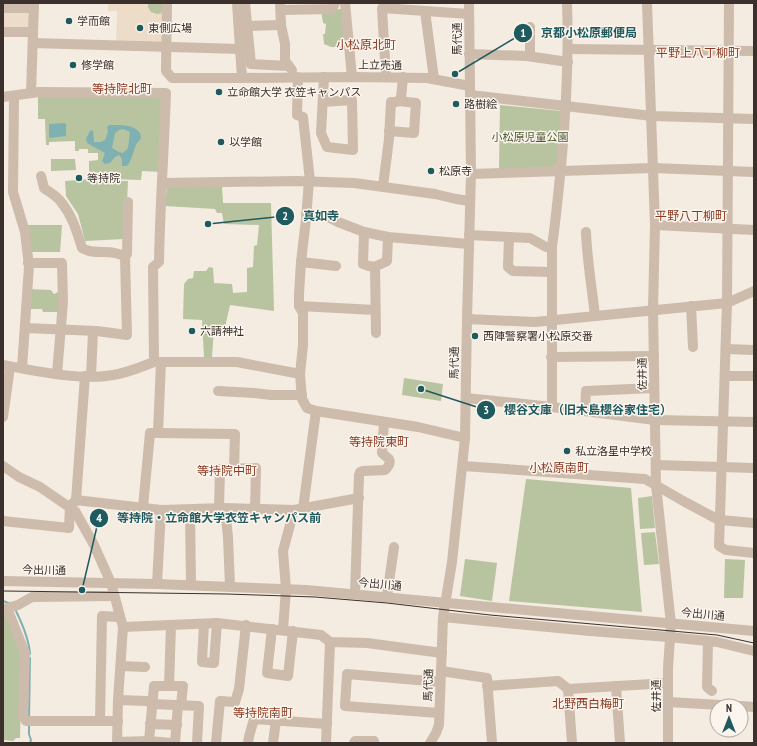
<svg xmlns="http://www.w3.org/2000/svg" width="757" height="746" viewBox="0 0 757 746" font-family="'PT Sans Narrow','Noto Sans JP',sans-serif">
<rect width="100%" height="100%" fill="#f4ebe1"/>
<g fill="#b8c4a0">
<polygon points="124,3 163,3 160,25"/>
<polygon points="344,9 347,47 331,47 324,44 323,34 325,34 326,24 323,23 321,10"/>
<polygon points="38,94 163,95 161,172 142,171 141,180 109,179 89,172 89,161 98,160 98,153 88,153 88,149 79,149 79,151 75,151 75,141 49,142 49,145 46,145 45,119 38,119"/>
<polygon points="500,105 561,111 558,164 553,168 499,169"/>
<polygon points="51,159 75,159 76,170 51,171"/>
<polygon points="104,178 109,181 128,181 126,225 124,239 85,241 78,214 66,196 65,181"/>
<polygon points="167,186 222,186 223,203 271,203 274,311 230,305 225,327 214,327 212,357 204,357 202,320 183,319 184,284 188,279 193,278 194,271 206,271 209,267 213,268 214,283 232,284 233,293 247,292 247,268 253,267 254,246 257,245 259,225 224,224 222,213 217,213 215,209 165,206"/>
<polygon points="27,225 62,225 60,252 31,252"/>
<polygon points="29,289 51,290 54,294 60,291 60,312 43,312 42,309 28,309"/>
<polygon points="404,378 443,384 441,401 402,395"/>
<polygon points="526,479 631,488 642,612 509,601"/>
<polygon points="652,496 655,528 640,529 638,498"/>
<polygon points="655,532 659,564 644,565 641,533"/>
<polygon points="465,559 497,563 492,601 460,596"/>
<polygon points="725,559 745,560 743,598 724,598"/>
<polygon points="3,607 22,656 20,738 16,738 13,741 3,740"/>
</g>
<g fill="#ecdcc8">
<polygon points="108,3 148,3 148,7 151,12 157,14 163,13 162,42 116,43 117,11 108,11"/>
<polygon points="3,11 30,12 30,30 3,29"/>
</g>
<g fill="#7fb0b2" fill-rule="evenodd">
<polygon points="64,123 66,124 66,136 50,138 49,137 49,124"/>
<path d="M110,125C118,125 140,124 141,137C141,140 137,142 136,145C133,152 132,160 127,166H122V159L119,155L115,157L110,163L105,164L102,161L105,153L87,143L86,139L90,131L93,130L94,142H101L105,140L108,132L107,127ZM123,129L130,132L128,148L123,153L119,152L112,148L115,133L119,130Z"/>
</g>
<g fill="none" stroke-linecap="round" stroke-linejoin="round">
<g stroke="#7fb0b2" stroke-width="2">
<polyline points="3,601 11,604"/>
<path d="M15,609C21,621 29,640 30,654"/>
<polyline points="29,718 30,658"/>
<polyline points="29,724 29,734 31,740 30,743"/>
</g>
<g stroke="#cdbbac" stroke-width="10">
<polyline points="167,3 166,71 172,78 242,78"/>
<polyline points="237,3 242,78 352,77 427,78 470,86"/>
<polyline points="245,3 251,64 289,66"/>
<polyline points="280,3 281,25 285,44 285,61 292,70"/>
<polyline points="345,3 352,77"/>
<polyline points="647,3 655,225 653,309 656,485 671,624 668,668 668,743"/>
<polyline points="729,3 727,303 719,546 726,550 754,553"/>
<polyline points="3,8 34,8"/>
<polyline points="281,10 332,9 335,3"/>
<polyline points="425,11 434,79"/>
<polyline points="247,26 281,25"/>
<polyline points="3,32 33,32"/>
<polyline points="33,43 240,49"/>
<polyline points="568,49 754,51"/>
<polyline points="469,54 527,56 568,62"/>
<polyline points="530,56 530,27"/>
<polyline points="298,77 297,115 303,117 310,181"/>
<polyline points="386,77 382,8 469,14"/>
<polyline points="31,93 34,3"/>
<polyline points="470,95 652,116 754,119"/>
<polyline points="14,96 13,192 25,232 29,266 22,368"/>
<path d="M3,97L39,92L166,93C164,150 160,206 159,262L153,267L154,362"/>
<polyline points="323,102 352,100 353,150 327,147 321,133 324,77"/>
<polyline points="389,131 414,133 416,103 399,101"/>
<polyline points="471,174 653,168 754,172"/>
<path d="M41,176L44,188C49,192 57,196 61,202C72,215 77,232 82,248C95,256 112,248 125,257"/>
<polyline points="163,183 296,181 354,183 435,194 456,199 470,201"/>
<polyline points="383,186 389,139 391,102 397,102 401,98 403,77"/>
<polyline points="306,214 328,217 338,222 364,232 388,237 469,244"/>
<polyline points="655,225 754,230"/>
<path d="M364,232L363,264C374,269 377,266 387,261L388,237"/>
<path d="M586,232C587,260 592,288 595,316"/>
<polyline points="469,235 530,238 546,247 552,247"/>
<polyline points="509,238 508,267 513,271 552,272"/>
<polyline points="301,262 336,266"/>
<polyline points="28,263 62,263 63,302 57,374"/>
<polyline points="375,267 376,333"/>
<polyline points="299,306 375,310"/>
<polyline points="691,306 693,347"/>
<polyline points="467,319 535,322 727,303 754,291"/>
<polyline points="25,328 97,331 127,335 125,257 127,254 128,202"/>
<polyline points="726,349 754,350"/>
<polyline points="551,357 654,356"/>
<path d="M3,365C35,371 81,381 113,375C127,373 141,367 154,362H237L300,374L302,399L307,408L316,411L418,427L465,438"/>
<polyline points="300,374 303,345 303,313 299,306 299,294 301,262 306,219 309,181"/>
<polyline points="91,376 93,331"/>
<polyline points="725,376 754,376"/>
<polyline points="218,391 254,393 271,395 302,395"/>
<polyline points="466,398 552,407 655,420 754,422"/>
<path d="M552,407V246C556,220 558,194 561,167C566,112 569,58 567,3"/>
<polyline points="585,411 586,391 654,388"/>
<polyline points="3,417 10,367"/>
<polyline points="158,433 235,434 234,469"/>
<polyline points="656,465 754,468"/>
<polyline points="3,466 19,477 40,487 75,511 94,545 111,583 123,627 217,623 321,635 330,642 367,643 442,653"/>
<polyline points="463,466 645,479 685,502 715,518 720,520 754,523"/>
<polyline points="76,500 85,376"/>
<polyline points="143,507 150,433 158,433 161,362"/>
<polyline points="219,508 220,469 256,468 255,509"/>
<polyline points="225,508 228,537 230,586"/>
<polyline points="303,509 316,411"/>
<polyline points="190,510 191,585"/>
<polyline points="3,521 69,528 70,506 76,500 161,510 225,508 294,510 359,498"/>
<polyline points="3,581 157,584 306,590 754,631"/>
<polyline points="157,584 161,510"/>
<path d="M355,594L359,475L360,472L363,471L385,470C388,467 391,463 389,459L382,453L384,422"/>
<polyline points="114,596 32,597 18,605 7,608 25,653 23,716 26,721 118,721"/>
<polyline points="387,596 394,547"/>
<polyline points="443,617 590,631 669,637 717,642 754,651"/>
<polyline points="204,624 202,662 214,663 217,623"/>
<polyline points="272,629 267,673 288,676 293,631"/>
<polyline points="283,630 286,589 283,551 294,510"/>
<polyline points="708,641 707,687 712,691"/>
<polyline points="121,666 145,667"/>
<polyline points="441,671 487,678 492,743"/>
<polyline points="169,686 171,625"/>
<polyline points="487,686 558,681 568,689 668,683"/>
<polyline points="616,686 620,743"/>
<polyline points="568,689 572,743"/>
<polyline points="118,700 147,701 152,704 199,706 197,743"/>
<polyline points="668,702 739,706"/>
<polyline points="741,706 754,707"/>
<polyline points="439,713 345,706 347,674 440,682"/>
<polyline points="100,720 102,616 119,617"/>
<polyline points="150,724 177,725"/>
<polyline points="149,741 154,686 183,686 181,705"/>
<polyline points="117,742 149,741 172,743"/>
<polyline points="117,743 118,700 123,627"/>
<polyline points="175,743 178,705"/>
<polyline points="216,743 220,701 235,702 239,689 246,625"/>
<path d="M248,743C249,734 252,727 254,719L327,724"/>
<polyline points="273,743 276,720"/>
<polyline points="326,743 330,642"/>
<polyline points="354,743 355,741 374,741"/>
<polyline points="430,743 436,733 439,725 443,617 452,562 465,438 467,319 471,174 469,3"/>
</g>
<polyline stroke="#3b302b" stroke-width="1" points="3,591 227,594 315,597 387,603 490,615 717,635 754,643"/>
</g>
<g fill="#1f5a5e" stroke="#fbf5ee" stroke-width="1.5">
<circle cx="69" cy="21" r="4"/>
<circle cx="140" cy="28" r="4"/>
<circle cx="73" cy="65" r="4"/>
<circle cx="219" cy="92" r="4"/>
<circle cx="456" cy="104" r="4"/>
<circle cx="221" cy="142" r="4"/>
<circle cx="431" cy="171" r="4"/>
<circle cx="79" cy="178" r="4"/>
<circle cx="192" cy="331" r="4"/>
<circle cx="475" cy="336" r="4"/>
<circle cx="567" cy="451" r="4"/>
</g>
<g text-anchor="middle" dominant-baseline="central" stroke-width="3" stroke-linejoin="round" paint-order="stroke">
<g font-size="11" fill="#3b302b" stroke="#fbf5ee" text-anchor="start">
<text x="77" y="21">学而館</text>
<text x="148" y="28">東側広場</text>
<text x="81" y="65">修学館</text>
<text x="227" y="92">立命館大学 衣笠キャンパス</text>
<text x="464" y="104">路樹絵</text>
<text x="229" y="142">以学館</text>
<text x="439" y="171">松原寺</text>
<text x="87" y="178">等持院</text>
<text x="200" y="331">六請神社</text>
<text x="483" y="336">西陣警察署小松原交番</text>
<text x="575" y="451">私立洛星中学校</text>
</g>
<g font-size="11" fill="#3b302b" stroke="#fbf5ee">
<text transform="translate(457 39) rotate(-90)">馬代通</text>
<text transform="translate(380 65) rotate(1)">上立売通</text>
<text transform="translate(454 363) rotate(-89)">馬代通</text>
<text transform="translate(642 374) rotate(-91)">佐井通</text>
<text transform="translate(44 570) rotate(1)">今出川通</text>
<text transform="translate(380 584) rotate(5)">今出川通</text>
<text transform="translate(703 614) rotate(5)">今出川通</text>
<text transform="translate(428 685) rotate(-88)">馬代通</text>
<text transform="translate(656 696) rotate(-90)">佐井通</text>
</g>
<g font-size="11" fill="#4a5a2e" stroke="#fbf5ee">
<text x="530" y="137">小松原児童公園</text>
</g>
<g font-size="12" fill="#8c3b22" stroke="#fbf5ee">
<text x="366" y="44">小松原北町</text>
<text x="698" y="52">平野上八丁柳町</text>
<text x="122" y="88">等持院北町</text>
<text x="691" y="215">平野八丁柳町</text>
<text x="379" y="441">等持院東町</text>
<text x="559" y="467">小松原南町</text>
<text x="227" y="470">等持院中町</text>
<text x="588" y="703">北野西白梅町</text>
<text x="263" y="712">等持院南町</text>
</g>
</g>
<path fill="none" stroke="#1f5a5e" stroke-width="1.5" d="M455 74L523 33M208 224L285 216M421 389L486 410M82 590L99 518"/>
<g fill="#1f5a5e" stroke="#fbf5ee" stroke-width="1.5">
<circle cx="455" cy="74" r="4"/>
<circle cx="208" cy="224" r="4"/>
<circle cx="421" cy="389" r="4"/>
<circle cx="82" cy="590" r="4"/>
<circle cx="523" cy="33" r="10"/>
<circle cx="285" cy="216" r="10"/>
<circle cx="486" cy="410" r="10"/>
<circle cx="99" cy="518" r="10"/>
</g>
<g font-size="12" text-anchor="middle" font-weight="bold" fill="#fff">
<text x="523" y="37">1</text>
<text x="285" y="220">2</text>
<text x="486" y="414">3</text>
<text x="99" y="522">4</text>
</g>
<g font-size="12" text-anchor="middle" font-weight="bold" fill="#1f5a5e" stroke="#fbf5ee" stroke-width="3" stroke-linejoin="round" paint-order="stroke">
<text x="589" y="37">京都小松原郵便局</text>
<text x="321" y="220">真如寺</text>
<text x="588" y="414">櫻谷文庫（旧木島櫻谷家住宅）</text>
<text x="219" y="522">等持院・立命館大学衣笠キャンパス前</text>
</g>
<rect width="757" height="746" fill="none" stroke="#3b302b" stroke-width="8"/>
<g transform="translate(729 718)"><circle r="19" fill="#fbf5ee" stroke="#aea6a0"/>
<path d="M0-3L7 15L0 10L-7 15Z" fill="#1f5a5e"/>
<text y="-6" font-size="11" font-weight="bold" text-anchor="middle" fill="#3b302b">N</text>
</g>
</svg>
